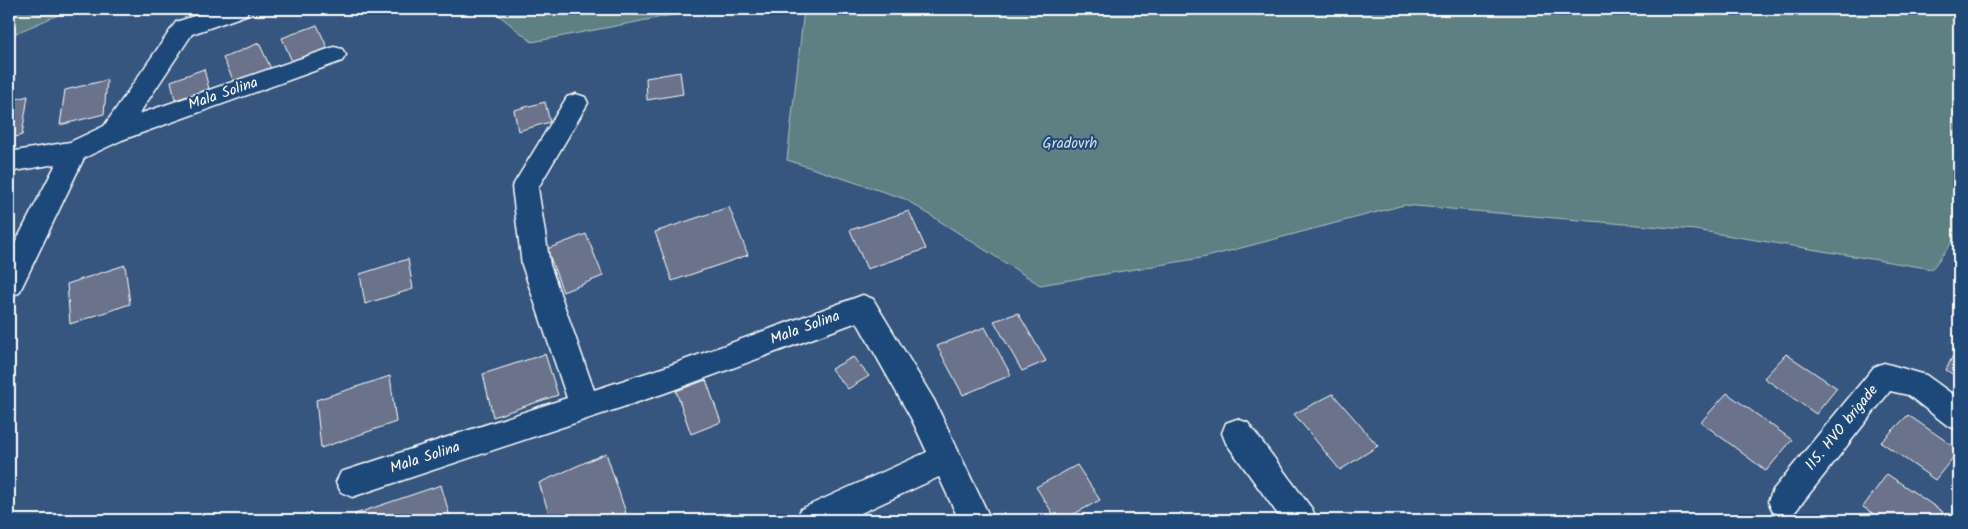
<svg xmlns="http://www.w3.org/2000/svg" width="1968" height="529" viewBox="0 0 1968 529" font-family="Kalam,sans-serif">
<rect width="100%" height="100%" fill="#36567f"/>
<filter id="ink" filterUnits="userSpaceOnUse"><feTurbulence type="fractalNoise" baseFrequency=".02" numOctaves="2"/><feDisplacementMap in="SourceGraphic" scale="10" xChannelSelector="R" yChannelSelector="G"/><feConvolveMatrix kernelMatrix="1 2 1 2 8 2 1 2 1" color-interpolation-filters="sRGB"/></filter>
<g filter="url(#ink)">
<g fill="#5f8083" stroke="#afc0c1">
<polygon points="9,9 72,9 9,36"/>
<polygon points="491,9 704,9 532,42"/>
<polygon points="804,9 1959,9 1959,233 1932,269 1695,230 1404,205 1207,257 1040,285 905,199 787,160"/>
</g>
<g fill="#6a738b" stroke="#fff">
<polygon points="317,25 328,49 293,64 282,38"/>
<polygon points="259,43 272,71 236,86 223,58"/>
<polygon points="204,69 209,89 175,100 171,81"/>
<polygon points="680,72 683,94 647,100 646,78"/>
<polygon points="107,80 104,114 60,125 65,90"/>
<polygon points="28,96 22,135 9,139 9,101"/>
<polygon points="545,102 550,122 518,131 514,110"/>
<polygon points="729,207 748,255 672,281 655,232"/>
<polygon points="909,211 926,249 867,269 850,230"/>
<polygon points="586,234 603,276 563,292 547,249"/>
<polygon points="408,259 413,289 365,304 360,274"/>
<polygon points="125,265 130,304 70,324 67,284"/>
<polygon points="1018,313 1046,361 1022,371 994,321"/>
<polygon points="985,327 1011,375 963,395 937,346"/>
<polygon points="1959,343 1959,378 1946,370"/>
<polygon points="545,354 558,395 493,417 483,374"/>
<polygon points="1786,354 1837,388 1816,414 1764,378"/>
<polygon points="853,357 869,376 848,389 831,369"/>
<polygon points="390,376 396,422 321,448 316,400"/>
<polygon points="706,380 721,422 691,434 676,391"/>
<polygon points="1727,393 1792,440 1766,471 1701,422"/>
<polygon points="1333,394 1378,446 1340,470 1294,414"/>
<polygon points="1908,415 1959,450 1935,480 1881,442"/>
<polygon points="606,453 626,513 611,520 551,520 539,483"/>
<polygon points="1077,465 1100,500 1063,520 1057,520 1036,487"/>
<polygon points="1887,474 1943,512 1938,520 1883,520 1863,507"/>
<polygon points="441,485 451,520 356,520 355,514"/>
</g>
<g fill="none" stroke-linecap="round" stroke-linejoin="round">
<defs>
<g id="minor">
<polygon points="215,9 249,9 246,15 192,34 139,114 334,47 342,49 346,55 342,61 122,140 84,158 19,293 9,296 9,255 56,164 9,172 9,152 70,142 104,126 176,22"/>
<polygon points="576,94 585,97 588,103 538,188 550,265 594,390 665,367 863,295 873,299 934,400 991,520 959,520 939,477 846,520 796,520 801,509 927,452 912,420 857,322 665,393 352,497 341,492 336,482 341,472 567,398 522,265 512,187 567,97"/>
<polygon points="1884,363 1926,375 1959,399 1959,430 1948,426 1908,395 1890,391 1795,512 1784,516 1773,512 1768,501 1773,490 1874,367"/>
<polygon points="1237,419 1248,423 1312,509 1317,520 1282,520 1226,443 1222,433 1226,423"/>
</g>
</defs>
<use href="#minor" stroke="#fff" stroke-width="3"/>
<use href="#minor" fill="#1f4a7a" fill-rule="evenodd"/>
</g>
</g>
<g text-anchor="middle" dominant-baseline="central" stroke-width="4" stroke-linejoin="round" paint-order="stroke">
<g font-size="15" fill="#fff" stroke="#1f4a7a">
<text transform="translate(223 94) rotate(-19)">Mala Solina</text>
<text transform="translate(805 328) rotate(-20)">Mala Solina</text>
<text transform="translate(1842 428) rotate(-51)">115. HVO brigade</text>
<text transform="translate(425 458) rotate(-18)">Mala Solina</text>
</g>
<g font-size="15" fill="#d7dfe0" stroke="#1f4a7a">
<text x="1070" y="144">Gradovrh</text>
</g>
</g>
<rect width="1968" height="529" fill="none" stroke="#1f4a7a" stroke-width="30"/>
<rect x="15" y="15" width="1938" height="499" fill="none" stroke="#fff" stroke-width="2" filter="url(#ink)"/>
</svg>
